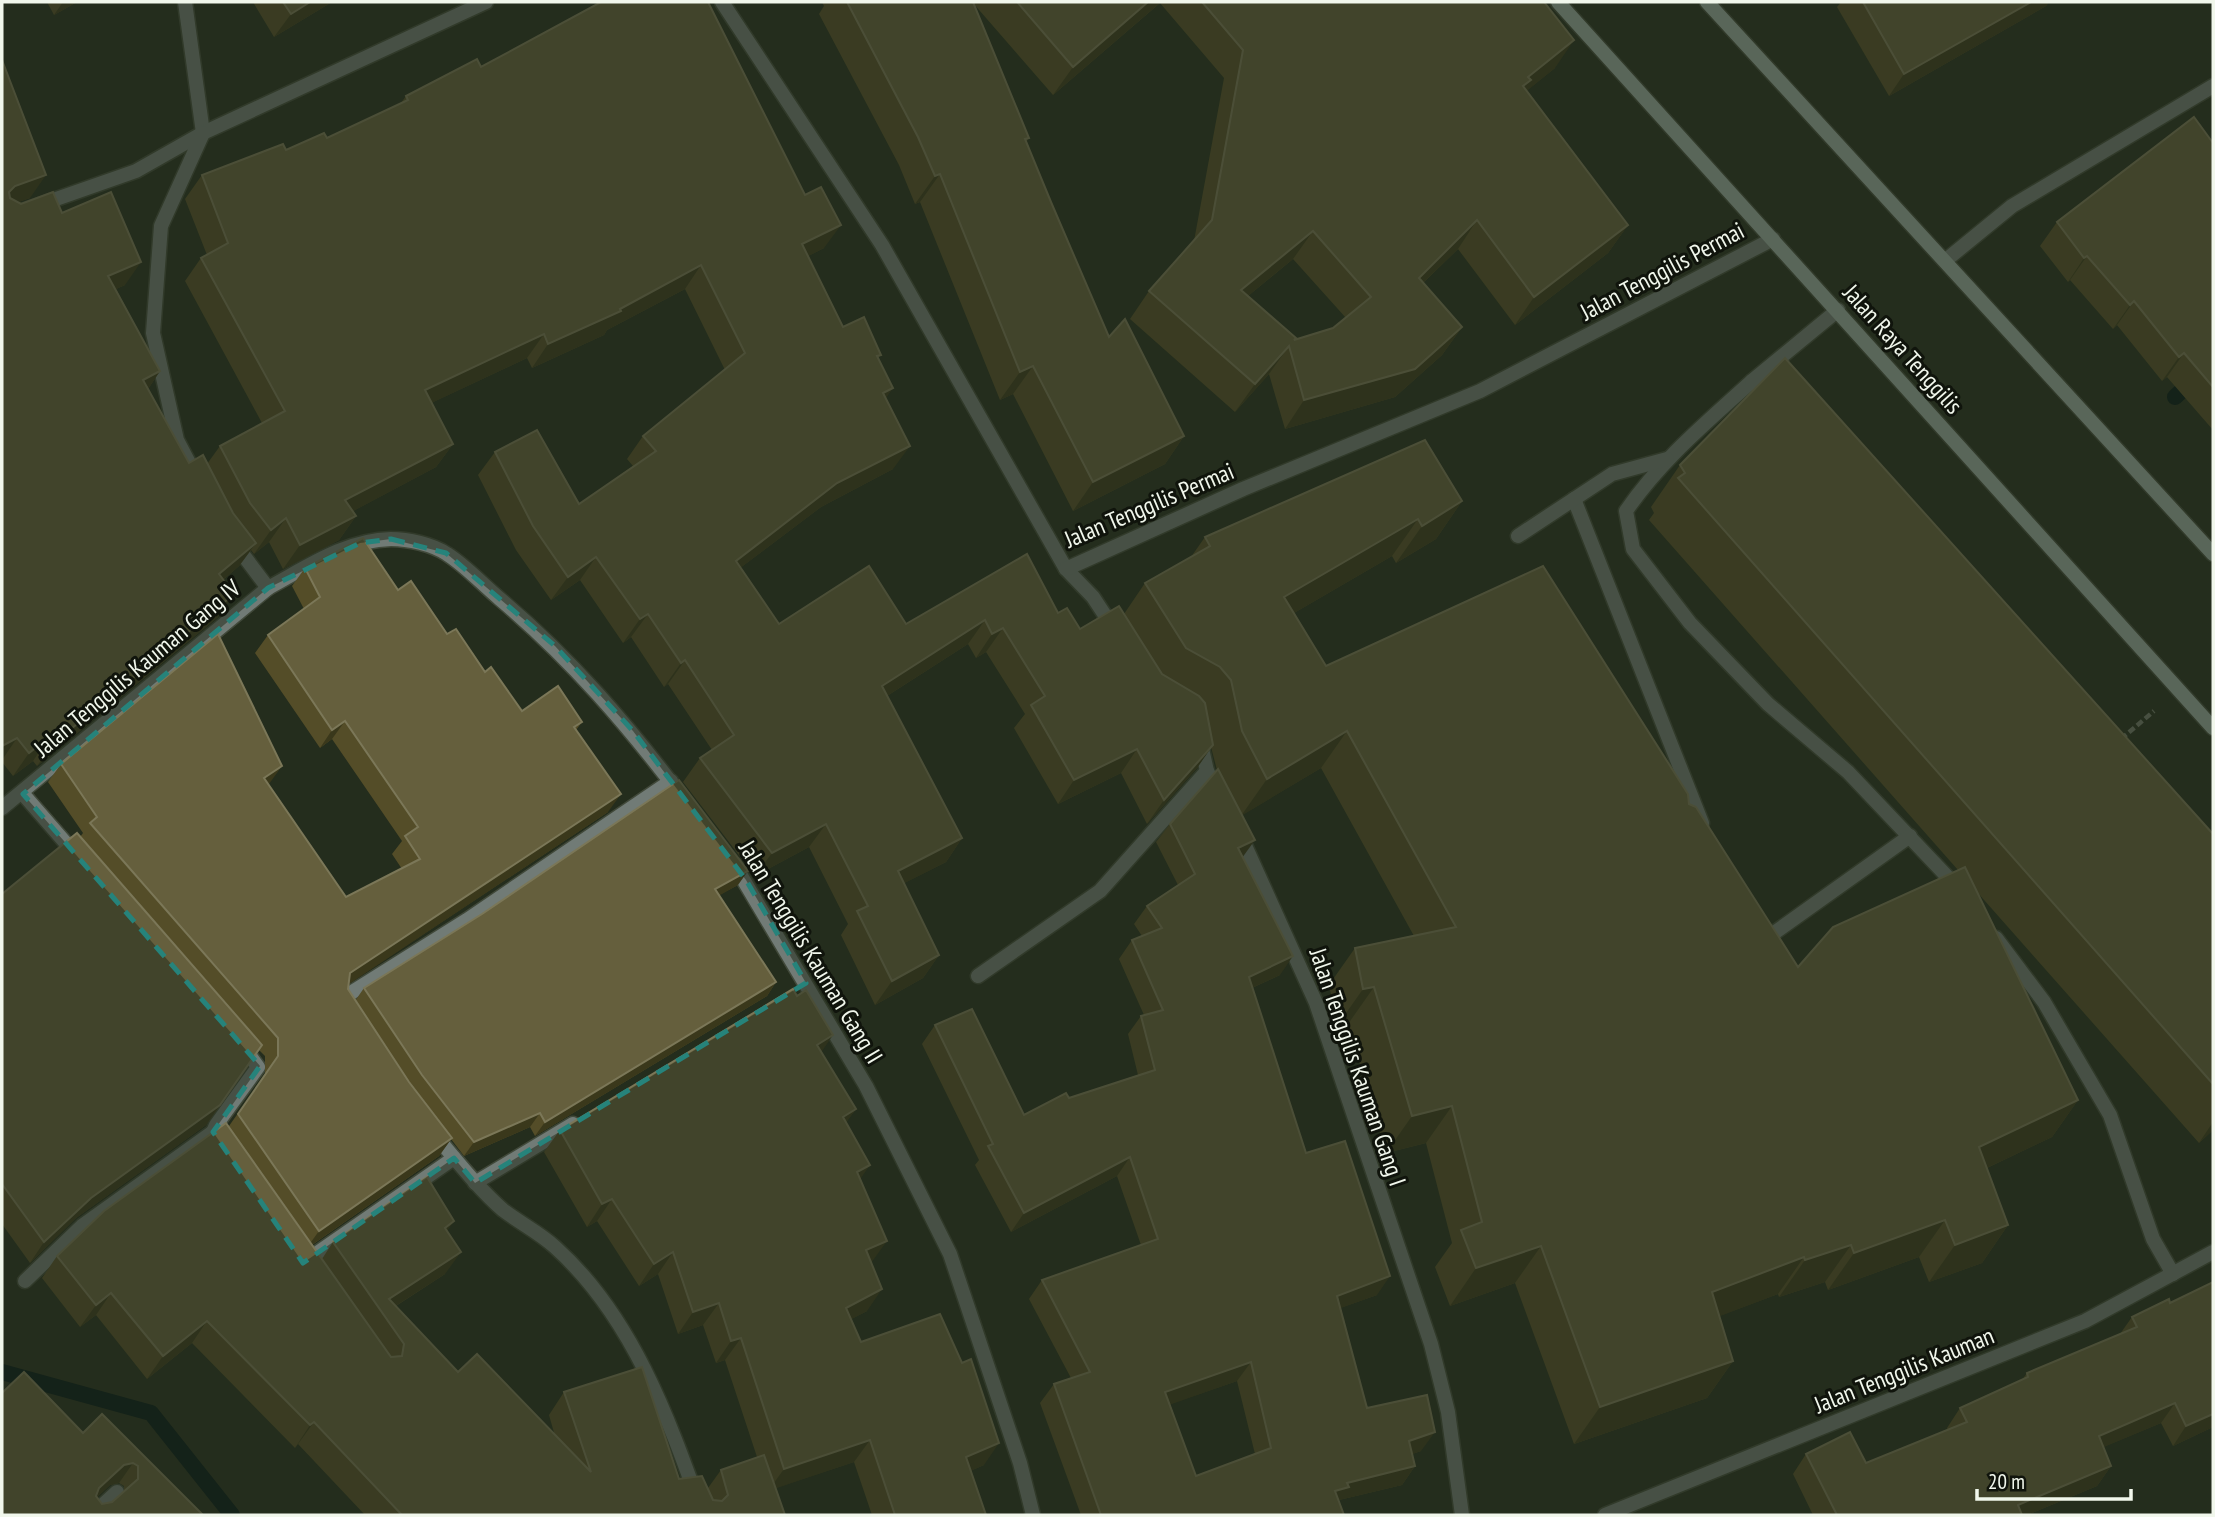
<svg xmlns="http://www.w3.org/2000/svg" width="2215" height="1517" viewBox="0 0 2215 1517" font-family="'PT Sans Narrow',sans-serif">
<rect width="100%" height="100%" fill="#242d1d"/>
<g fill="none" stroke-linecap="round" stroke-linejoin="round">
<g stroke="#001415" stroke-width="16">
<polyline points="2175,397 2213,362"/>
<polyline points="2,1372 151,1413 232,1515"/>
</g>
<defs>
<g id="service">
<path d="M1752,381C1707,422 1661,460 1626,511L1633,549L1690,623L1768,704L1848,772L1958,888"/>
<polyline points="1757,386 1752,381 1838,310"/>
<polyline points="1574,499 1702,823"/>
<polyline points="1518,536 1612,474 1667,459"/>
<polyline points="1996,938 2044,1002 2110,1115 2153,1239 2173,1274"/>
<polyline points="1760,943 1910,836"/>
</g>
<g id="minor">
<polyline points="185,2 203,133"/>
<polyline points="722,2 882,245 1066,569 1093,597 1114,629"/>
<polyline points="2,218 136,171 203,133 486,2"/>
<polyline points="1946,260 2012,206 2213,86"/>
<polyline points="197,478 177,440 153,333 161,226 203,133"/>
<path d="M235,544L268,588C307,567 345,540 391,539C408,539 432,544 447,554C466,566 482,584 500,599C572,660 626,723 683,798"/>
<polyline points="1066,569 1243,489 1480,391 1773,239"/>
<polyline points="1200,740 1207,771 1219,793"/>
<polyline points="23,794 77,856"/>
<polyline points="2,808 268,588"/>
<polyline points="1239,832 1316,1003 1431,1344 1448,1412 1462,1515"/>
<polyline points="734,864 866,1086 950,1254 1020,1463 1033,1515"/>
<polyline points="978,976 1100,891 1207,771"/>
<polyline points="346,1007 343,1002 346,996 467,920 671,781"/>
<path d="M435,1135C457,1161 478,1188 503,1210C520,1223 540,1233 555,1247C633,1317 669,1420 703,1515"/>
<polyline points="224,1149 213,1132 216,1125 258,1067 242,1045"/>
<polyline points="475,1183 573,1124"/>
<polyline points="303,1263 454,1158"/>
<polyline points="25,1281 82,1226 213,1132"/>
<polyline points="92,1515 117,1492"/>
<polyline points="1605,1515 2085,1321 2213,1252"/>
</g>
<g id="secondary">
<polyline points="1558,2 2213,728"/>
<polyline points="1707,2 2213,554"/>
</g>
</defs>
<use href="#service" stroke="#41493a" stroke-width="17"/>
<use href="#minor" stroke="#41493a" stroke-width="17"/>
<use href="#secondary" stroke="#41493a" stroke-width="17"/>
<polyline stroke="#71796b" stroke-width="4.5" stroke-dasharray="7 3.5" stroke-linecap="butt" points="2121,739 2154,711"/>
<use href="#service" stroke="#717b76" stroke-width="14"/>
<use href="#minor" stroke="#717b76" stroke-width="14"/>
<use href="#secondary" stroke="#9aaaa2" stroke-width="14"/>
</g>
<g fill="#544d28" fill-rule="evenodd">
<polygon points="47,2 77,2 54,15"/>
<polygon points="253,2 332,2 274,37"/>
<path d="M822,2H1544L1555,68L1526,91L1628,225L1608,253L1515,325L1458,249L1423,283L1462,327L1442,355L1395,397L1285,429L1269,374L1235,412L1130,319L1149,291L1194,241L1224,78L1160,3L1053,95L973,3L1029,138L1026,142L1051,202L1109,337L1184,436L1165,464L1073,511L1013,394L1000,400L920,202L915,204L899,165L819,14L824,6ZM1293,259L1346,318L1333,328L1294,340L1248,296Z"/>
<polygon points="1841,2 2049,2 2046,6 1889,96 1837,7"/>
<path d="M2,60L30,198L18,202L62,213L125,285L116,289L160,371L148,389L189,463L207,464L220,446L262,423L185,281L201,258L207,255L185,199L202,175L327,138L401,103L406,96L481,67L824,248L808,256L843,327L881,355L878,358L886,399L893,469L821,507L740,568L779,624H906L1058,613L1080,629L1124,614L1145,583L1191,557L1205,537L1462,501L1436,539L1396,563L1392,556L1294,613L1326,666L1689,804L1798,967L1958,870L1649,520L1654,513L1651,507L1680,465L2213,834V1130L2199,1143L1977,892L2078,1100L2052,1137L1987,1168L2008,1225L1982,1263L1929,1282L1919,1257L1828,1290L1825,1282L1779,1297L1778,1294L1719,1316L1733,1361L1707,1398L1574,1444L1515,1283L1450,1306L1435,1267L1452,1243L1426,1143L1386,1153L1348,1024L1337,1026L1329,985L1355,948L1414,936L1321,768L1242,815V857L1280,975L1252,988L1306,1153L1377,1295L1340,1308L1367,1408L1421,1451L1412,1454L1415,1466L1402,1485L1339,1500V1501L1344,1515H1081L1040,1403L1054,1384L1071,1378L1029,1299L1042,1280L1141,1245L1117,1176L1011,1232L975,1165L979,1160L922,1044L935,1025L1024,1115L1069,1098L1138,1075L1128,1034L1141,1016L1144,1015L1119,959L1132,940L1142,936L1134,924L1147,906L1178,885L1156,842L1170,824L1217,770L1211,747L1197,768L1147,824L1121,773L1058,804L1014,728L1025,714L986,652L976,658L968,644L887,696L962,838L946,862L904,883L939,955L923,978L875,1005L841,935L848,924L809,847L755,876L683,782L700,758L712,750L668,684L664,687L631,637L623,643L580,580L551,600L516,550L478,475L495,452L579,504L633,466L627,459L643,436L725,370L685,289L607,330L604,335L532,368L527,358L431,403L453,444L436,467L353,511L356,516L339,540L283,569L269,542L254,554L251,550L239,566L223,580L218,617L37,766L33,761L13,776L2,762ZM1237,1381L1255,1454L1196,1476L1170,1404Z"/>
<polygon points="2213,143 2213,430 2167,377 2162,381 2117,325 2113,329 2070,280 2068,282 2040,246 2057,222"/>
<polygon points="305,568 398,590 447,634 485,672 522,711 582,722 576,730 608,812 348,984 348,989 355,1001 364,988 738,885 719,895 776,982 767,996 535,1136 530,1127 464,1156 451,1139 439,1156 312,1245 322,1259 333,1242 447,1231 445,1274 396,1306 458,1372 555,1436 549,1415 564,1392 679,1479 708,1488 721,1470 757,1457 725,1360 716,1363 703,1325 678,1334 658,1274 639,1286 597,1221 587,1227 544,1152 560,1130 821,1052 856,1109 846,1122 860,1179 871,1263 867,1311 851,1319 861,1342 984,1465 970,1471 986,1515 872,1515 854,1462 775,1488 785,1515 365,1515 298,1444 295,1448 192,1343 147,1379 96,1315 80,1327 42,1278 57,1256 229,1126 265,1075 265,1056 259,1050 206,1125 76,1218 30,1263 2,1224 2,894 80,837 83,833 48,782 61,764 269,785 346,897 402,869 392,854 402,841 332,739 320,748 255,653 268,635 304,609 292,586"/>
<polygon points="2132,1317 2213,1427 2173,1446 2161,1423 2103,1447 2111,1466 2097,1486 2027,1515 1813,1515 1793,1474 1806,1454 1866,1463 1948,1430 1947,1428 1960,1408 2022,1380 2027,1373 2120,1334"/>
<path d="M102,1414L203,1515H2L83,1433ZM119,1483L124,1486V1491L112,1502L102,1504L97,1497L110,1485Z"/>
</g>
<g fill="#3a381b">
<polygon points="63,2 77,2 54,15"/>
<polygon points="310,2 332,2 274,37 291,14"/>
<polygon points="1148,2 1161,2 1053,95 1073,67"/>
<polygon points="2031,2 2049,2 2046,6 1889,96 1904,74"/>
<polygon points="1574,40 1555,68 1518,98 1511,108 1528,77"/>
<polygon points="940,174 920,202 915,204 935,176"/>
<polygon points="46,175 30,198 2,208 2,203 15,186"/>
<polygon points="1477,220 1458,249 1399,306 1419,278"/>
<polygon points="841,225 824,248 785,268 802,244"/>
<polygon points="1628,225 1608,253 1515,325 1534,297"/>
<polygon points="1313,231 1293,259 1221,318 1241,290"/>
<polygon points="2087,256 2070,280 2068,282 2084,258"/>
<polygon points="141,262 125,285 92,300 108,276"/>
<polygon points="701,265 685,289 607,330 604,335 532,368 548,344 620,309"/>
<polygon points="2134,301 2117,325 2113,329 2130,305"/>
<polygon points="1462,327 1442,355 1395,397 1285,429 1304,400"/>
<polygon points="544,334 527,358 408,414 425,390"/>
<polygon points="1289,346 1269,374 1235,412 1255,384"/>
<polygon points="2184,353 2167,377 2162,381 2179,357"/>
<polygon points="1033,366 1013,394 1000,400 1020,372"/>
<polygon points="160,371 144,395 143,380"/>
<polygon points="893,388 877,411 883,393"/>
<polygon points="1184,436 1165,464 1073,511 1093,482"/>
<polygon points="453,444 436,467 329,524 345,500"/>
<polygon points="910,446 893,469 821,507 719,584 736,561 837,483"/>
<polygon points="1462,501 1436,539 1396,563 1422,526"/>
<polygon points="356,516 339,540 283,569 300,545"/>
<polygon points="286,518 269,542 254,554 271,530"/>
<polygon points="1418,519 1392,556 1258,634 1284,597"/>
<polygon points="256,543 239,566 202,598 219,574"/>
<polygon points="596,557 580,580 551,600 568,577"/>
<polygon points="234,594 218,617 37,766 54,743"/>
<polygon points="648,614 631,637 623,643 640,619"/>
<polygon points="985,620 968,644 865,710 882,686"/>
<polygon points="1003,628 986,652 976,658 992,634"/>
<polygon points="685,660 668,684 664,687 681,663"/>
<polygon points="345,721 332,739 320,748 332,730"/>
<polygon points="1347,731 1321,768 1241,816 1267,779"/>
<polygon points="49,737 33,761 13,776 29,753"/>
<polygon points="17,738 2,760 2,746"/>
<polygon points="1213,745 1197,768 1147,824 1164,800"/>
<polygon points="1137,749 1121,773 1058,804 1074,780"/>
<polygon points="282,766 269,784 252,797 264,778"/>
<polygon points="621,794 608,812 337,992 350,973"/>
<polygon points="826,824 809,847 755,876 772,853"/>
<polygon points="962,838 946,862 881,895 898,871"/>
<polygon points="1255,840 1242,858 1238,848"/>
<polygon points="748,871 738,885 706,903 715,889"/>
<polygon points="939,955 923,978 875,1005 892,981"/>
<polygon points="1293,956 1280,975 1236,995 1249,977"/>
<polygon points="776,982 767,996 535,1136 545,1122"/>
<polygon points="1374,987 1348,1024 1337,1026 1363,989"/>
<polygon points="833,1035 818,1057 817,1045"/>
<polygon points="2078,1100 2052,1137 1953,1184 1979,1147"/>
<polygon points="220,1105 206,1125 76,1218 30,1263 44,1242 91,1198"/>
<polygon points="1452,1106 1426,1143 1386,1153 1412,1116"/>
<polygon points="856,1109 840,1131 843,1117"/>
<polygon points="540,1113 530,1127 464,1156 474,1142"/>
<polygon points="2213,1122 2213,1130 2199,1143"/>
<polygon points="452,1138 439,1156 306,1249 319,1231"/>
<polygon points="1130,1157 1117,1176 1011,1232 1024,1213"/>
<polygon points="870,1165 854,1188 857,1172"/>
<polygon points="612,1199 597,1221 587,1227 602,1204"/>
<polygon points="1945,1220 1919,1257 1828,1290 1854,1253"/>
<polygon points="454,1221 439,1243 445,1228"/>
<polygon points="2008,1225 1982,1263 1929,1282 1955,1245"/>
<polygon points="887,1241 871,1263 866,1250"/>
<polygon points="1851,1245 1825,1282 1779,1297 1805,1260"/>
<polygon points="1541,1246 1515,1283 1450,1306 1476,1268"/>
<polygon points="461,1252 445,1274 383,1314 389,1299"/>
<polygon points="673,1252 658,1274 639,1286 654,1264"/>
<polygon points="1804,1257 1778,1294 1686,1329 1712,1292"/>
<polygon points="1390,1276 1377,1295 1324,1314 1337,1296"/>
<polygon points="882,1289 867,1311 831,1330 846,1308"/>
<polygon points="111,1293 96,1315 80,1327 96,1305"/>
<polygon points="719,1303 703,1325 678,1334 693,1312"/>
<polygon points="207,1321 192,1343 147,1379 163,1356"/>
<polygon points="741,1338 725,1360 716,1363 731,1341"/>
<polygon points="1733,1361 1707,1398 1574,1444 1600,1407"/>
<polygon points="1251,1362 1237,1381 1152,1411 1165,1392"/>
<polygon points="2175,1403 2161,1423 2085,1455 2099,1436"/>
<polygon points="2213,1414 2213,1427 2173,1446 2186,1426"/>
<polygon points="314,1422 298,1444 295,1448 310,1425"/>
<polygon points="1435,1432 1421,1451 1396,1460 1409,1441"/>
<polygon points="870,1440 854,1462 768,1491 784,1469"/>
<polygon points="999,1443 984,1465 950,1480 966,1457"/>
<polygon points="133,1463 119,1483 110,1485 85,1508 99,1488 124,1465"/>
<polygon points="1415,1466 1402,1485 1339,1500 1336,1505 1335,1491 1347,1483"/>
<polygon points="2111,1466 2097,1486 2027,1515 2011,1515 2018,1505"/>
</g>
<g fill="#655f3d" stroke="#7b7758" stroke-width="2" fill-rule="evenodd">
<polygon points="283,2 310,2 291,14"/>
<polygon points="601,2 708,2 805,195 821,187 841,225 802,244 843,327 864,317 881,355 877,356 893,388 883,393 910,446 837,483 736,561 779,624 869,566 906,624 1027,554 1058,613 1067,608 1080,629 1119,606 1162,674 1199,696 1205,703 1213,745 1164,800 1137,749 1074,780 1031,705 1045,696 1003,628 992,634 985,620 882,686 962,838 898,871 939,955 892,981 857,911 868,906 826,824 772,853 700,758 734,735 685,660 681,663 648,614 640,619 596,557 568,577 533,526 495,452 537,430 579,504 656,451 643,436 745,353 701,265 620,309 621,311 548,344 544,334 425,390 453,444 345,500 356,516 300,545 286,518 271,530 250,503 220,446 285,411 201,258 228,243 202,175 283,144 286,150 324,133 327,138 408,100 406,96 477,59 481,67"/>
<polygon points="847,2 973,2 1029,138 1025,139 1051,202 1109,337 1125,319 1184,436 1093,482 1033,366 1020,372 940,174 935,176 918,137"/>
<polygon points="1017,2 1148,2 1073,67"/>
<path d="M1202,2H1544L1574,40L1528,77L1531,80L1523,86L1628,225L1534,297L1477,220L1419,278L1462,327L1415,369L1304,400L1289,346L1255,384L1149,291L1212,220L1243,50ZM1313,231L1371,297L1333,328L1294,340L1296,338L1241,290Z"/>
<polygon points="1863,2 2031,2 1904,74"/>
<polygon points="2,60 46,175 15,186 9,192 10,198 21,204 53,192 62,213 111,192 141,262 108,276 160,371 143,380 189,463 203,455 233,513 256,543 219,574 234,594 54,743 49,737 29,753 17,738 2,746"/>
<polygon points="2194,117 2213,143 2213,387 2184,353 2179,357 2134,301 2130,305 2087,256 2084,258 2057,222"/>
<polygon points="1785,358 2213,834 2213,1084 1678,478 1685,473 1680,465"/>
<polygon points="1425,440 1462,501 1422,526 1418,519 1284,597 1326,666 1543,566 1688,794 1689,804 1696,807 1798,967 1833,927 1965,867 2078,1100 1979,1147 2008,1225 1955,1245 1945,1220 1854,1253 1851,1245 1805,1260 1804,1257 1712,1292 1733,1361 1600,1407 1541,1246 1476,1268 1461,1230 1482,1222 1452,1106 1412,1116 1374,987 1363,989 1355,948 1456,927 1347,731 1267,779 1242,731 1231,680 1220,667 1186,648 1145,583 1210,546 1205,537"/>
<polygon points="363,538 398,590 411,581 447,634 456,629 485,672 491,667 522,711 558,686 582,722 574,727 621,794 350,973 348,989 409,1082 452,1138 319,1231 238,1114 278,1056 278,1038 90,823 97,817 61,764 218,634 282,766 264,778 346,897 420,859 405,836 418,827 345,721 332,730 268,635 320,597 305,568"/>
<path d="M1218,769L1255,840L1238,848L1293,956L1249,977L1306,1153L1345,1141L1390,1276L1337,1296L1367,1408L1427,1395L1435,1432L1409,1441L1415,1466L1347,1483L1349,1487L1335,1491L1344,1515H1101L1054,1384L1090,1372L1042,1280L1158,1239L1130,1157L1024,1213L988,1146L993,1144L935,1025L972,1009L1024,1115L1066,1093L1069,1098L1155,1070L1141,1016L1163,1010L1132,940L1162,928L1147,906L1195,874L1170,824ZM1251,1362L1271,1448L1196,1476L1165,1392Z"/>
<polygon points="679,780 748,871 715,889 776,982 545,1122 540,1113 474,1142 422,1075 364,988 482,914"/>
<polygon points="77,833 262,1045 220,1105 91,1198 44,1242 2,1184 2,894"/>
<polygon points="793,989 797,996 806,990 833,1035 817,1045 856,1109 843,1117 870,1165 857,1172 887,1241 866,1250 882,1289 846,1308 861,1342 940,1314 962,1363 971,1359 999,1443 966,1457 986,1515 895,1515 870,1440 784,1469 741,1338 731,1341 719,1303 693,1312 673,1252 654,1264 612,1199 602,1204 560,1130"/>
<polygon points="226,1123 391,1357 402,1356 404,1344 333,1242 427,1177 454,1221 445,1228 461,1252 389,1299 458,1372 477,1354 591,1472 564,1392 642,1367 679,1479 702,1476 713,1500 722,1501 728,1495 721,1470 764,1455 785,1515 402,1515 314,1422 310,1425 207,1321 163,1356 111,1293 96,1305 57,1256 104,1211"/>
<polygon points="2213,1282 2213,1414 2186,1426 2175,1403 2099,1436 2111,1466 2018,1505 2022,1515 1837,1515 1806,1454 1850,1432 1866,1463 1967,1422 1960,1408 2028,1377 2027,1373 2137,1327 2132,1317 2169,1299 2170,1303"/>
<path d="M24,1372L83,1433L102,1414L203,1515H2V1393ZM133,1463L138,1466V1479L112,1502L102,1504L96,1496L99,1488L124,1465Z"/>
</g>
<path d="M0 0H2215V1517H0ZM391,539L446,553L555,646L633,731L746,880L806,983L475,1183L454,1158L303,1263L213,1132L260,1066L23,794L268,588L360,543Z" fill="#242d1d" fill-opacity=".55" fill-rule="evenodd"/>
<path fill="none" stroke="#26837b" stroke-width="5" stroke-dasharray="14 9" stroke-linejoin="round" d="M391,539L446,553L555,646L633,731L746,880L806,983L475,1183L454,1158L303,1263L213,1132L260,1066L23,794L268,588L360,543Z"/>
<g text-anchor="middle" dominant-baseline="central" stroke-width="6" stroke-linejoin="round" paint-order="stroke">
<g font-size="24" fill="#f1f7ec" stroke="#10140c">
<text transform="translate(1662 271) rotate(-28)">Jalan Tenggilis Permai</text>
<text transform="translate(1903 349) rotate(48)">Jalan Raya Tenggilis</text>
<text transform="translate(1149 505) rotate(-23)">Jalan Tenggilis Permai</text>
<text transform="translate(137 668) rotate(-40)">Jalan Tenggilis Kauman Gang IV</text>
<text transform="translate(811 952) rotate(59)">Jalan Tenggilis Kauman Gang II</text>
<text transform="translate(1358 1067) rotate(71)">Jalan Tenggilis Kauman Gang I</text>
<text transform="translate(1904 1370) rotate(-22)">Jalan Tenggilis Kauman</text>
</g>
</g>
<rect width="2215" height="1517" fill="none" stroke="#f1f7ec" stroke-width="7"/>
<path d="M1977 1489v10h154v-10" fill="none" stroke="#f1f7ec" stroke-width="3.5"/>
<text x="1988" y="1489" font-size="21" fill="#f1f7ec" stroke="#10140c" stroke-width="5" paint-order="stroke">20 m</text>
</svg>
